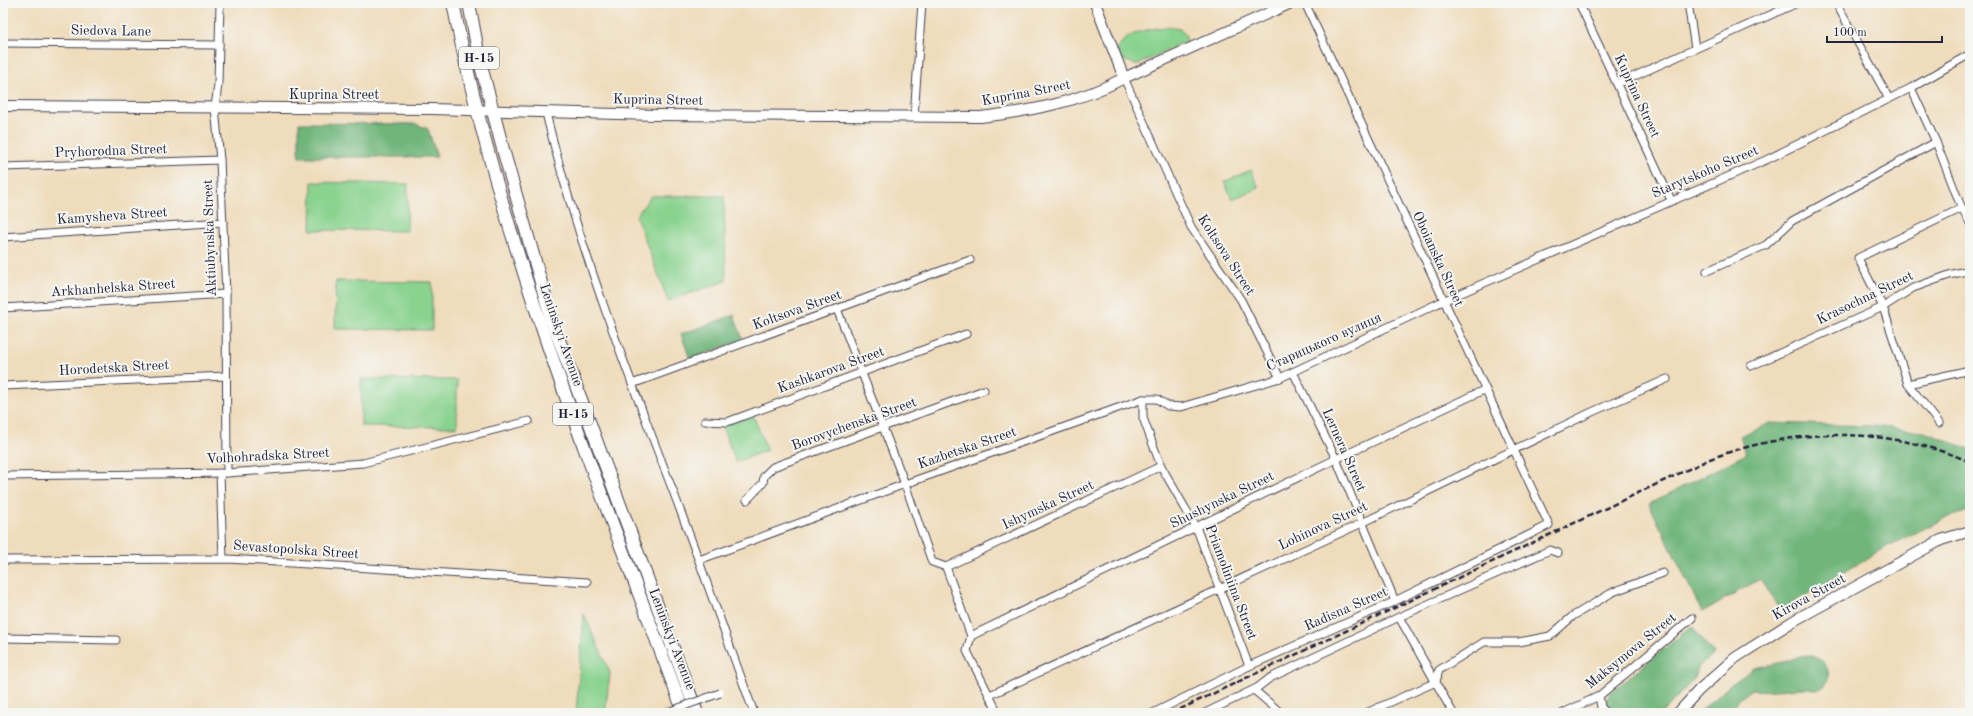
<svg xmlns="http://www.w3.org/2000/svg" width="1973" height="716" viewBox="0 0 1973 716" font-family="'Old Standard TT',serif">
<rect width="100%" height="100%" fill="#f6f6f2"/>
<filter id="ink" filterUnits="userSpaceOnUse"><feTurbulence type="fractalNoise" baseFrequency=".025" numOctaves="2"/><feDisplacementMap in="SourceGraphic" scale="8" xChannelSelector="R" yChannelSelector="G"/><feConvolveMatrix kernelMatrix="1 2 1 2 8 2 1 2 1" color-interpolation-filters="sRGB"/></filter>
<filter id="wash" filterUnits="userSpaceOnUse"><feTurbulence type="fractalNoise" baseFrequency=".012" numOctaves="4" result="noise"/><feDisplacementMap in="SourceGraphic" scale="16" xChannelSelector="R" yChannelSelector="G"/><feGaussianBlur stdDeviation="0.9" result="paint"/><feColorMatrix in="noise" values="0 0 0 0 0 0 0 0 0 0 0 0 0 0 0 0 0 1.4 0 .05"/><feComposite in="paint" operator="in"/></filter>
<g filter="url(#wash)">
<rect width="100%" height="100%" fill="#efdcbb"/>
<g fill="#8ad38f" stroke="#567a65">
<path d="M1167,27L1180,29L1186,36V41L1139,64H1135L1121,59L1117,51C1121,33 1152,28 1167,27Z"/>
<polygon points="1251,170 1259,188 1232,199 1224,182"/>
<polygon points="312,182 408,184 407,231 311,230"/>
<polygon points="651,196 724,196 726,281 668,301 636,216"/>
<polygon points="336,281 432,282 432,330 335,329"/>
<polygon points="361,379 457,380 457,427 361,426"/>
<polygon points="753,415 767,450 736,462 722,427"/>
<polygon points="584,614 610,673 605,713 576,713"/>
</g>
<g fill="#6fb57a" stroke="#486c5a">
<polygon points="299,123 416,124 428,129 437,157 299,157"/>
<polygon points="734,315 743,340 690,359 681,334"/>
<polygon points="1770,423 1874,426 1924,432 1970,449 1970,510 1944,519 1888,546 1781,610 1760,579 1702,612 1649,504 1746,454 1740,436"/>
<polygon points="1692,626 1714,654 1698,667 1695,678 1662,713 1614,713 1604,704 1610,693"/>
<path d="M1808,655C1813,657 1821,659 1824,663C1832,673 1829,688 1816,690C1812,691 1809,687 1805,688C1786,688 1770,692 1752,690C1743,696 1734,700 1735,713H1698L1729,686L1754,668L1787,661L1800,656Z"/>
</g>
</g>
<g filter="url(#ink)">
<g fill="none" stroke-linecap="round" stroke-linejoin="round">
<defs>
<g id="street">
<polyline points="220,3 218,84 215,108 220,160 226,294 227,473"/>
<polyline points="1579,3 1671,200"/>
<polyline points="1688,3 1695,48"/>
<polyline points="1836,3 1889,99"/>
<polyline points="3,43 219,45"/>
<polyline points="1124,78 1191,227 1241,300 1280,378"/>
<polyline points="1617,84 1797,3"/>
<polyline points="1911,88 1936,142 1960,204 1970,223"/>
<path d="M546,113C577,242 625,367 673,491C701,565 727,639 754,713"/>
<polyline points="914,117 922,3"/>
<polyline points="3,167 220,160"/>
<polyline points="3,237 223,222"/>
<polyline points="1707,271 1766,245 1792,221 1936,142"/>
<polyline points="3,308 226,294"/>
<polyline points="837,309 905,484 932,562 946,567 971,636 967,651 998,713"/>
<polyline points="1751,366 1883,307 1913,288 1949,275 1970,270"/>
<polyline points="1293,372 1336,459 1395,601 1392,603"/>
<polyline points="632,384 970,260"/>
<polyline points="1908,384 1970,370"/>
<polyline points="3,386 226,376"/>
<polyline points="1143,399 1143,418 1161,466 1196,527 1249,666"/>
<polyline points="705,421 727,422 966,334"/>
<polyline points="1939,423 1908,384 1883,307 1858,258 1962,208"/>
<polyline points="220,473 223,559"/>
<polyline points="3,476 227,473 363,463 529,421"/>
<polyline points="747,500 763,483 764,476 773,467 984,390"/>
<polyline points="3,560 228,559 587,582"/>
<polyline points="699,560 905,484 1143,399 1157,399 1168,406 1181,407 1280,378 1443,301 1766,160 1911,88 1970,54"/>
<polyline points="946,567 1161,466"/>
<polyline points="1399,617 1453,713"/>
<polyline points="971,636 1336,459 1484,390"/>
<polyline points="3,638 116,640"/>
<polyline points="1254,690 1281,713"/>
<polyline points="990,695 1362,523 1592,412 1667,379"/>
<polyline points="1599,696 1601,707 1606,713"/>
<polyline points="1153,713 1249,666 1391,603 1549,525 1305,3"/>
<polyline points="1205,713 1257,688 1270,678 1399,617 1550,550 1558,553"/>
<polyline points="1366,713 1436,682 1439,670 1484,642 1519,642 1550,636 1573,616 1613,592 1663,573"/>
<polyline points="1563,713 1599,696 1692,618"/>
</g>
<g id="secondary">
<polyline points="1095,3 1124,78"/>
<path d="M3,106L430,109L657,115L981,117C1031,111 1080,102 1124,78L1291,3"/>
<polyline points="1678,713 1699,690 1735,658 1795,620 1941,540 1970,531"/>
</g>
<g id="primary">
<path d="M453,3C501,248 597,480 684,713"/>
<polyline points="469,3 480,62 504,153 552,321 697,713"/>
</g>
</defs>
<use href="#street" stroke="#413e4e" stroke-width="9"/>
<use href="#secondary" stroke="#413e4e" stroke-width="12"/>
<use href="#primary" stroke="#413e4e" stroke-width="14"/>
<use href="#street" stroke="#fff" stroke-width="7"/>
<use href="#secondary" stroke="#fff" stroke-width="10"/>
<use href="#primary" stroke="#fff" stroke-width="12"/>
<path stroke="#22223b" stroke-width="2.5" stroke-dasharray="6 3" stroke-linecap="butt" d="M1172,713L1710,459C1793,427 1888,426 1970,462"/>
<defs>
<polyline id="street-bridge" points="665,713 720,693"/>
</defs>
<use href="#street-bridge" stroke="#413e4e" stroke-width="9" stroke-linecap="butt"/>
<use href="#street-bridge" stroke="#fff" stroke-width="7"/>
</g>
</g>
<g text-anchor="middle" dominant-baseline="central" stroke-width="4" stroke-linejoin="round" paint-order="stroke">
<g fill="#f6f6f2" stroke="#626272" stroke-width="1">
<rect x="459" y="47" width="40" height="22" rx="3"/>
<rect x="553" y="403" width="40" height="22" rx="3"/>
</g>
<g font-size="13" font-weight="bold" fill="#22223b">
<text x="479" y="58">Н-15</text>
<text x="573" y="414">Н-15</text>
</g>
<g font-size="14" fill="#22223b" stroke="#f6f6f2">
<text transform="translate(111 31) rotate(1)">Siedova Lane</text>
<text transform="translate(1026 93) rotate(-11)">Kuprina Street</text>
<text x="334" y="95">Kuprina Street</text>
<text transform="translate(1637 96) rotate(65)">Kuprina Street</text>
<text transform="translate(658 100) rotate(1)">Kuprina Street</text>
<text transform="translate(111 151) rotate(-2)">Pryhorodna Street</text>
<text transform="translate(1705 172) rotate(-23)">Starytskoho Street</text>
<text transform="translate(112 216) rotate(-4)">Kamysheva Street</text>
<text transform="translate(210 238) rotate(-92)">Aktiubynska Street</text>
<text transform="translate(1226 255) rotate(57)">Koltsova Street</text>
<text transform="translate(1438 259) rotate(65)">Oboianska Street</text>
<text transform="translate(113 288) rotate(-4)">Arkhanhelska Street</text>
<text transform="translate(1865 298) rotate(-26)">Krasochna Street</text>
<text transform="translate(797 310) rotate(-20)">Koltsova Street</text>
<text transform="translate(561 335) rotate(71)">Leninskyi Avenue</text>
<text transform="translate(1324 342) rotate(-24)">Старицького вулиця</text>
<text transform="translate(114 368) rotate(-3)">Horodetska Street</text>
<text transform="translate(831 370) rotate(-20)">Kashkarova Street</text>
<text transform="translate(854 424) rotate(-20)">Borovychenska Street</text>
<text transform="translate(967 448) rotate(-19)">Kazbetska Street</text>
<text transform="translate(1344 450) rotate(66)">Lernera Street</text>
<text transform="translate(268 456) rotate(-3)">Volhohradska Street</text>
<text transform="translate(1222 500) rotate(-26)">Shushynska Street</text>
<text transform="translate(1048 505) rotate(-25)">Ishymska Street</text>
<text transform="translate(1323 526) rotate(-25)">Lohinova Street</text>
<text transform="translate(296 550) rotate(4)">Sevastopolska Street</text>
<text transform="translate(1231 582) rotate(69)">Priamoliniina Street</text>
<text transform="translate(1809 597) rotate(-29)">Kirova Street</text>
<text transform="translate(1346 609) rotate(-24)">Radisna Street</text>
<text transform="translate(672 639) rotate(69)">Leninskyi Avenue</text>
<text transform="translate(1631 651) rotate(-39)">Maksymova Street</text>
</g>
</g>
<rect width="1973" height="716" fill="none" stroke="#f6f6f2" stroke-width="16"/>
<path d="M1827 36v6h115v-6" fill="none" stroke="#22223b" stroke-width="2"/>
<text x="1833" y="36" font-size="12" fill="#22223b" stroke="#f6f6f2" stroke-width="3" paint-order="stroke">100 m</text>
</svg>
